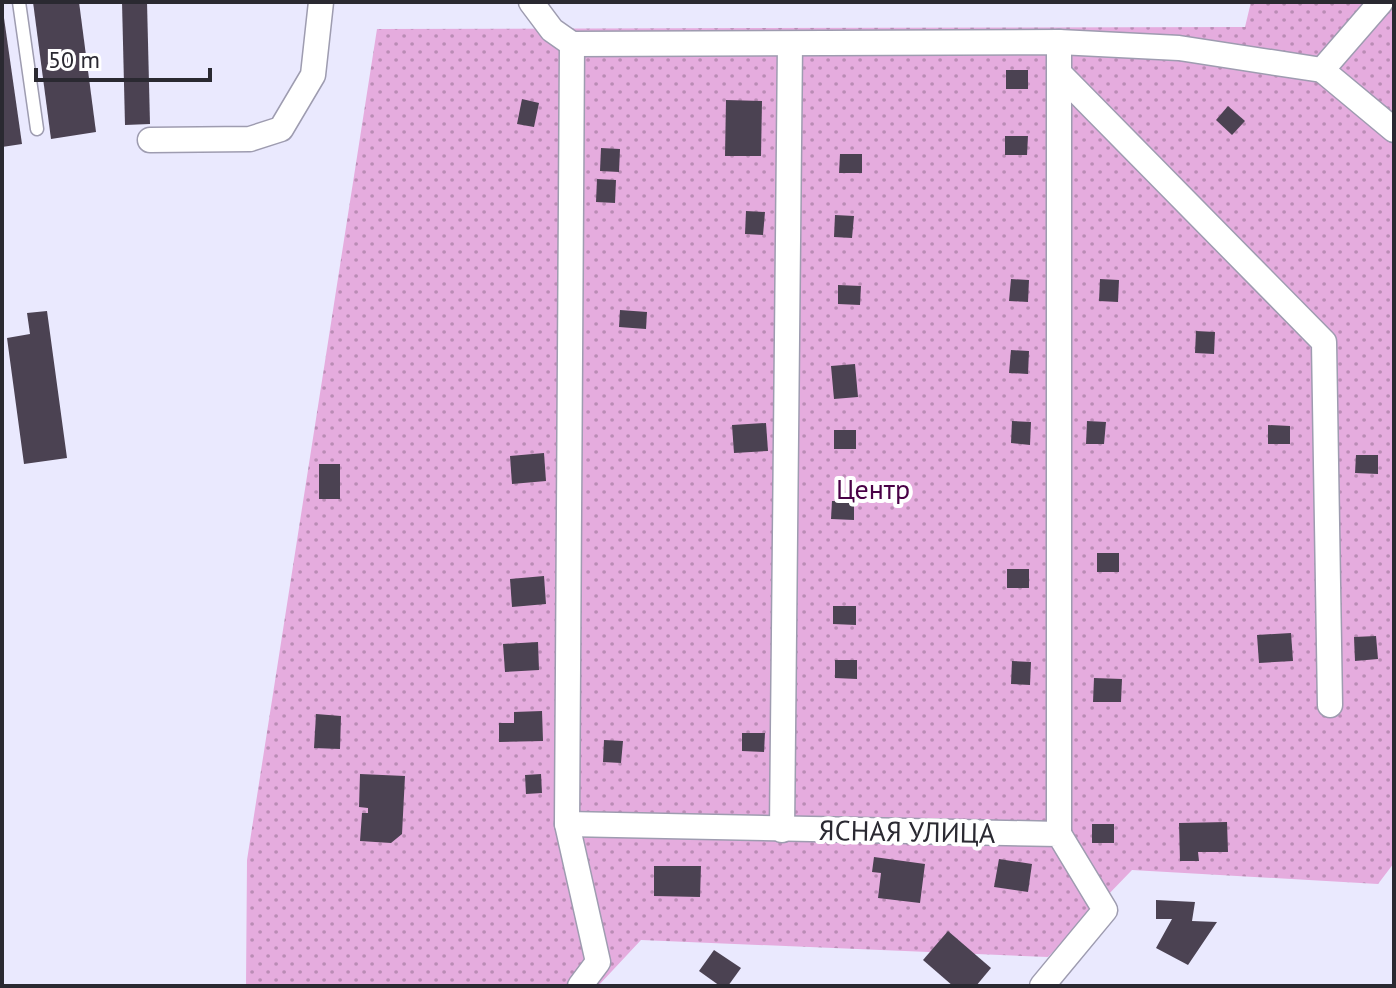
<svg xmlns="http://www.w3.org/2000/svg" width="1396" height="988" viewBox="0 0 1396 988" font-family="'PT Sans',sans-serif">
<defs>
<pattern id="garden-dots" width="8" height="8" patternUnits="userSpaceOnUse" patternTransform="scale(2)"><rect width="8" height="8" fill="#e5acde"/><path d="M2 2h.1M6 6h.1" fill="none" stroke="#ba8cb5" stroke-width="1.8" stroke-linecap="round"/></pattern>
</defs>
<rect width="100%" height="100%" fill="#eae9fe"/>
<polygon fill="url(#garden-dots)" points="1251,2 1394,2 1394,863 1378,884 1132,870 1048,957 641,940 598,986 246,986 247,860 377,29 1245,27"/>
<g fill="#4b4252">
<polygon points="33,2 79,2 96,132 51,139"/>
<polygon points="122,2 147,2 150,124 125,125"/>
<polygon points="2,4 22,144 2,147"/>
<rect x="1006" y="70" width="22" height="19"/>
<polygon points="522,99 539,103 534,127 517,124"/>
<polygon points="726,100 762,101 761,156 725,156"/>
<polygon points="1228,106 1245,121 1232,135 1216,120"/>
<polygon points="1005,136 1028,136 1027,155 1005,155"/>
<polygon points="601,148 620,149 619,172 600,171"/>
<polygon points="840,154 862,154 862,173 839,173"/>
<polygon points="597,179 616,180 615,203 596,202"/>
<polygon points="746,211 765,212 763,235 745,234"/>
<polygon points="835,215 854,216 852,238 834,237"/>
<polygon points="1011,279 1029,280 1028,302 1009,301"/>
<polygon points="1100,279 1119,280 1118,302 1099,301"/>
<polygon points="838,285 861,286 860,305 838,304"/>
<polygon points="620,310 647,312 646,329 619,327"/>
<polygon points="47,311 67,458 24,464 7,338 30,334 27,313"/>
<polygon points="1196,331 1215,332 1214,354 1195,353"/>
<polygon points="1011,350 1029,351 1028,374 1009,373"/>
<polygon points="855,364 858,397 834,399 831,366"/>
<polygon points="1012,421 1031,422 1030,445 1011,443"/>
<polygon points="1087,421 1106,422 1104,444 1086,444"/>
<polygon points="766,423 768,451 734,453 732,425"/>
<polygon points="1268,425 1290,426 1290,444 1268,444"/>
<rect x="834" y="430" width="22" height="19"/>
<polygon points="544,453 546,481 512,484 510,456"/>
<polygon points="1356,455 1378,455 1378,474 1355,473"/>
<rect x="319" y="464" width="21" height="35"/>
<polygon points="832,501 854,501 854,520 831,519"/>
<rect x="1097" y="553" width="22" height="19"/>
<rect x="1007" y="569" width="22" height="19"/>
<polygon points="544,576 546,604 512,607 510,579"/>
<polygon points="833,606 856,606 856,625 833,624"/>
<polygon points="1291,633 1293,661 1259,663 1257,635"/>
<polygon points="1376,636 1378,659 1355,661 1354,637"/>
<polygon points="538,642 539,670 505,672 503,644"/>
<polygon points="835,660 857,660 857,679 835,678"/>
<polygon points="1012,661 1031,662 1030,685 1011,684"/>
<polygon points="1094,678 1122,679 1121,702 1093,702"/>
<polygon points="542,711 543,741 499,742 499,723 514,723 514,712"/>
<polygon points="316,714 341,716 340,749 314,748"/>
<polygon points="742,733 765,733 764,752 742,751"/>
<polygon points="604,740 623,741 621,763 603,762"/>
<polygon points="360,774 405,776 402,834 391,843 360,841 362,813 368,813 368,808 359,807"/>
<polygon points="541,774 542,793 526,794 525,775"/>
<polygon points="1227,822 1228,852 1198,852 1199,861 1180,861 1179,823"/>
<rect x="1092" y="824" width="22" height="19"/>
<polygon points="874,857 925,864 920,903 878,898 881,873 872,872"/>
<polygon points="999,859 1032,864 1028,892 994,887"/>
<polygon points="654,866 701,866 700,897 654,896"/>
<polygon points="1156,900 1195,902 1192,921 1217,922 1188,965 1156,948 1172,919 1156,919"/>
<polygon points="948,931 991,968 976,986 953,986 923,960"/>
<polygon points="714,950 741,968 728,986 720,986 699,971"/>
</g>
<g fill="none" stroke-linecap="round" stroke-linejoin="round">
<defs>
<polyline id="service" points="19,2 37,129"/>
<g id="minor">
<polyline points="531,2 552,30 572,44 1059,42 1179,48 1322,70 1381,2"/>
<polyline points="1059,42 1059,834"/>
<polyline points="572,44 567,824 598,962 580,986"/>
<polyline points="1322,70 1394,130"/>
<polyline points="1060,74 1324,342 1330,705"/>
<polyline points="150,140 250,139 281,129 313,75 321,2"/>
<polyline points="567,824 1059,834 1105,910 1042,986"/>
<polyline points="782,830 790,44"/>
</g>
</defs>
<use href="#service" stroke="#9e9cb0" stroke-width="15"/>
<use href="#minor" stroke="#9e9cb0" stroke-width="27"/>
<use href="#service" stroke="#fff" stroke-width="12"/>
<use href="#minor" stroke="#fff" stroke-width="24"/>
</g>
<g text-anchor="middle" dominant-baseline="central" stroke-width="8" stroke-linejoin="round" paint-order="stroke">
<g font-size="28" fill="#490146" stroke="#fff">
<text x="873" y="488">Центр</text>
</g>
<g font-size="28" fill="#2a2931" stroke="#fff">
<text transform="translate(907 831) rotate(1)">ЯСНАЯ УЛИЦА</text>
</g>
</g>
<rect width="1396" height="988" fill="none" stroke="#2a2931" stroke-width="8"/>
<path d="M36 68v12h174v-12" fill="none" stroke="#2a2931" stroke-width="4"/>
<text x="48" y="68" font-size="24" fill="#2a2931" stroke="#ffffff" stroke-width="6" paint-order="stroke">50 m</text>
</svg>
